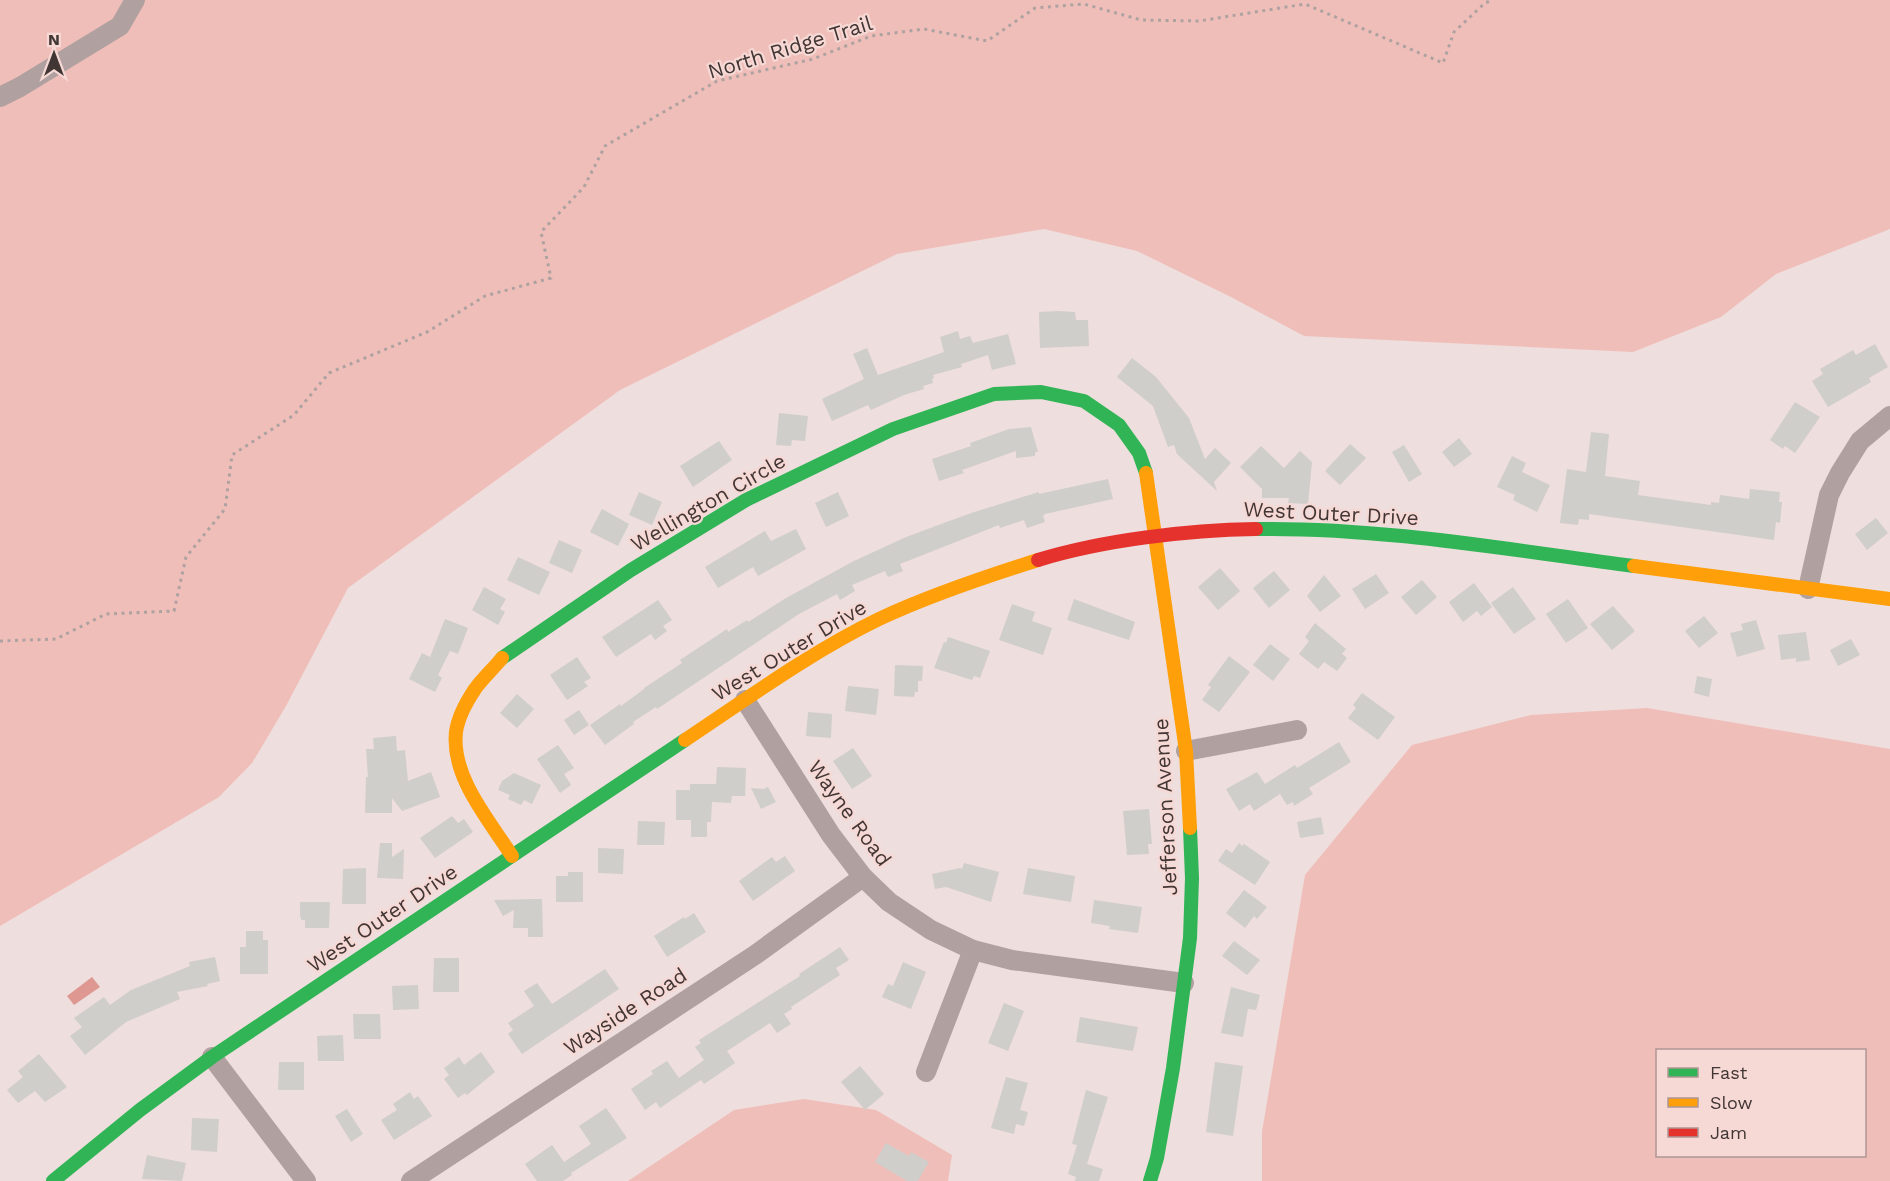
<svg xmlns="http://www.w3.org/2000/svg" width="1890" height="1181" viewBox="0 0 1890 1181" font-family="'Work Sans',sans-serif">
<rect width="100%" height="100%" fill="#eededd"/>
<g fill="#f0beb9" fill-rule="evenodd">
<polygon points="0,0 1890,0 1890,229 1776,274 1721,317 1633,352 1304,336 1231,297 1137,251 1044,229 897,254 620,390 348,588 286,706 252,763 219,797 0,926"/>
<path d="M1647,708L1890,749V1181H1262V1132L1305,875L1412,745L1531,715ZM1658,1050H1864V1156H1658Z"/>
<polygon points="804,1099 876,1110 952,1155 948,1181 628,1181 734,1110"/>
</g>
<polygon fill="#df9791" points="92,977 100,987 74,1005 67,996"/>
<g fill="#d0ceca">
<polygon points="1058,311 1075,312 1076,320 1088,320 1089,346 1040,348 1039,312"/>
<polygon points="958,331 960,339 970,336 973,343 1008,334 1016,364 992,370 988,355 961,364 962,367 933,375 934,378 932,379 933,383 923,386 924,389 904,395 871,410 868,405 832,421 822,399 864,379 853,354 867,348 878,375 944,352 940,337"/>
<polygon points="1875,344 1888,367 1869,378 1871,382 1828,407 1812,381 1823,374 1820,369 1853,350 1856,355"/>
<polygon points="1132,358 1156,377 1189,418 1205,459 1215,448 1231,463 1214,482 1217,491 1177,454 1174,445 1168,447 1153,406 1117,377"/>
<polygon points="1795,402 1820,417 1795,453 1785,446 1783,449 1770,440"/>
<polygon points="779,413 808,416 805,441 792,440 791,446 776,445"/>
<polygon points="1031,427 1038,452 1035,452 1035,456 1016,458 1016,451 962,470 964,473 939,481 932,459 971,446 970,443 1009,429"/>
<polygon points="1591,432 1609,434 1605,476 1640,481 1638,495 1711,505 1711,502 1719,503 1720,495 1749,499 1750,489 1780,492 1779,502 1782,502 1780,523 1776,522 1774,540 1589,514 1589,520 1579,519 1578,525 1560,523 1567,469 1586,472"/>
<polygon points="1459,438 1472,454 1454,467 1442,452"/>
<polygon points="719,441 732,460 693,487 680,466"/>
<polygon points="1350,444 1366,458 1340,485 1325,471"/>
<polygon points="1404,445 1422,474 1409,482 1392,452"/>
<polygon points="1261,446 1284,468 1300,451 1312,462 1308,504 1288,503 1289,498 1262,498 1262,489 1240,467"/>
<polygon points="1512,456 1526,463 1522,472 1550,485 1537,512 1513,500 1515,495 1497,487"/>
<polygon points="1108,479 1113,499 1045,514 1043,516 1045,522 1027,528 1024,520 1000,528 999,525 900,564 903,571 888,577 885,571 852,585 855,591 840,600 837,594 799,614 657,709 656,707 633,722 634,724 605,745 590,725 620,704 621,706 644,689 644,688 682,663 680,660 727,629 728,632 747,620 748,622 786,598 854,561 906,537 971,513 1039,492 1039,494"/>
<polygon points="639,492 662,502 652,525 629,515"/>
<polygon points="838,492 849,516 826,527 815,503"/>
<polygon points="602,509 629,524 618,546 590,532"/>
<polygon points="1876,518 1888,533 1867,550 1855,534"/>
<polygon points="796,529 806,549 758,576 753,567 718,588 705,567 765,531 771,541"/>
<polygon points="559,540 582,550 572,573 549,563"/>
<polygon points="518,557 550,572 539,595 507,580"/>
<polygon points="1220,568 1240,591 1218,610 1198,587"/>
<polygon points="1274,571 1290,590 1269,608 1253,588"/>
<polygon points="1376,574 1389,593 1365,609 1352,589"/>
<polygon points="1324,575 1341,596 1320,612 1307,596"/>
<polygon points="1422,580 1437,597 1416,615 1401,597"/>
<polygon points="1474,583 1492,607 1481,616 1477,611 1463,622 1449,602"/>
<polygon points="484,587 506,599 500,609 505,612 498,625 472,610"/>
<polygon points="1513,587 1536,619 1514,634 1491,603"/>
<polygon points="1074,599 1135,622 1129,640 1067,620"/>
<polygon points="1568,599 1588,628 1566,643 1546,614"/>
<polygon points="658,600 672,620 663,626 667,631 655,640 651,634 616,657 602,637"/>
<polygon points="1012,604 1035,612 1032,621 1052,628 1043,655 999,640"/>
<polygon points="1613,606 1635,631 1612,650 1590,624"/>
<polygon points="1704,616 1718,633 1699,648 1685,631"/>
<polygon points="445,619 468,628 458,654 450,651 438,675 442,678 435,692 409,679 422,653 430,657"/>
<polygon points="1756,620 1765,649 1737,657 1730,633 1743,630 1741,624"/>
<polygon points="1315,623 1346,649 1342,654 1347,658 1337,671 1324,662 1318,669 1299,654 1309,641 1305,637"/>
<polygon points="1806,632 1810,660 1796,662 1796,658 1781,660 1778,635"/>
<polygon points="948,637 990,651 980,678 974,676 972,680 934,668 944,642 946,643"/>
<polygon points="1851,639 1860,655 1838,666 1830,650"/>
<polygon points="1270,644 1290,659 1273,681 1253,665"/>
<polygon points="1229,656 1250,672 1219,712 1202,700 1211,687 1208,685"/>
<polygon points="577,657 591,678 584,682 588,686 567,700 550,675"/>
<polygon points="895,665 923,666 922,681 918,681 918,692 915,692 914,697 894,696"/>
<polygon points="1697,676 1712,679 1709,697 1694,693"/>
<polygon points="848,686 879,689 876,715 845,711"/>
<polygon points="1362,693 1395,717 1378,740 1348,718 1356,708 1353,705"/>
<polygon points="517,694 534,709 517,728 500,713"/>
<polygon points="579,710 589,725 574,735 564,720"/>
<polygon points="808,712 832,714 831,738 806,736"/>
<polygon points="396,736 397,751 405,750 408,781 431,772 440,797 402,811 392,798 392,813 365,813 366,777 368,777 366,749 374,749 373,738"/>
<polygon points="1339,742 1351,762 1309,788 1313,794 1294,806 1293,802 1287,805 1280,794 1254,811 1250,804 1239,811 1226,789 1257,772 1265,784 1295,765 1297,768"/>
<polygon points="558,745 574,768 564,774 571,785 560,793 537,759"/>
<polygon points="853,748 872,776 852,789 833,761"/>
<polygon points="717,767 746,768 745,796 732,796 731,803 712,802 711,822 707,822 707,837 691,837 691,820 676,820 676,790 690,790 690,784 716,784"/>
<polygon points="514,773 541,785 532,804 524,800 521,805 508,799 510,795 498,790 502,781"/>
<polygon points="768,787 776,802 761,809 751,788 764,789"/>
<polygon points="1149,809 1152,844 1148,844 1149,854 1127,855 1123,811"/>
<polygon points="452,816 458,823 464,819 473,832 435,858 420,838"/>
<polygon points="1321,817 1324,834 1300,838 1297,822"/>
<polygon points="638,821 665,822 664,845 637,845"/>
<polygon points="380,843 392,843 392,857 404,849 403,879 377,878"/>
<polygon points="1239,843 1242,846 1244,844 1270,862 1255,885 1218,861 1226,849 1232,853"/>
<polygon points="598,848 624,849 623,874 598,873"/>
<polygon points="785,856 795,871 753,901 739,881 772,857 776,862"/>
<polygon points="964,863 999,872 991,902 946,887 935,889 932,874 960,868 962,869"/>
<polygon points="366,868 366,904 342,904 343,869"/>
<polygon points="1028,868 1075,876 1071,902 1023,894"/>
<polygon points="568,872 583,872 583,902 556,902 556,876 568,876"/>
<polygon points="1244,890 1267,907 1257,919 1254,916 1245,928 1226,913"/>
<polygon points="532,899 542,899 543,937 528,937 528,928 513,928 514,910 503,916 494,900"/>
<polygon points="1094,900 1142,907 1138,933 1109,929 1110,926 1091,923"/>
<polygon points="300,902 330,902 329,928 305,928 305,920 301,920 301,917 300,917"/>
<polygon points="694,913 706,932 667,957 654,936 684,917 685,919"/>
<polygon points="246,931 263,931 263,940 268,940 268,974 240,974 240,947 246,947"/>
<polygon points="1234,941 1260,960 1247,975 1222,956"/>
<polygon points="840,947 849,960 836,968 840,975 791,1007 792,1009 784,1014 791,1024 777,1033 770,1023 727,1051 735,1063 704,1084 701,1080 660,1108 656,1102 645,1110 631,1089 653,1074 651,1071 667,1061 679,1078 704,1060 695,1047 701,1043 699,1040 800,976 799,974"/>
<polygon points="215,957 220,981 207,984 208,986 177,992 180,999 126,1022 85,1055 70,1036 82,1027 74,1018 104,997 110,1005 131,990 190,966 189,962"/>
<polygon points="434,958 459,958 459,992 433,992"/>
<polygon points="903,962 926,972 911,1009 882,997 888,984 893,986"/>
<polygon points="605,969 619,989 522,1054 508,1034 513,1030 508,1023 534,1006 524,991 537,983 552,1004"/>
<polygon points="418,985 419,1009 393,1010 392,986"/>
<polygon points="1231,987 1260,995 1256,1010 1248,1009 1243,1037 1221,1033"/>
<polygon points="1004,1003 1024,1011 1008,1051 988,1043"/>
<polygon points="353,1014 380,1014 381,1039 354,1039"/>
<polygon points="1080,1017 1138,1027 1133,1051 1076,1042"/>
<polygon points="343,1035 344,1061 318,1061 317,1036"/>
<polygon points="481,1052 495,1072 467,1095 465,1093 458,1098 444,1079 449,1075 444,1068 459,1057 464,1065"/>
<polygon points="39,1054 67,1087 45,1102 35,1091 18,1103 7,1090 23,1077 18,1071"/>
<polygon points="279,1062 304,1062 304,1090 278,1090"/>
<polygon points="1215,1062 1243,1066 1233,1136 1206,1132"/>
<polygon points="860,1066 884,1094 865,1110 841,1082"/>
<polygon points="1006,1077 1028,1083 1020,1110 1028,1112 1024,1126 1016,1124 1014,1134 991,1128"/>
<polygon points="1086,1090 1108,1097 1087,1164 1103,1169 1099,1181 1075,1181 1076,1177 1068,1174 1077,1145 1072,1144"/>
<polygon points="410,1092 414,1099 418,1096 432,1116 394,1140 381,1120 397,1110 393,1104"/>
<polygon points="606,1108 627,1138 571,1173 572,1175 563,1181 537,1181 525,1164 552,1145 564,1162 591,1144 579,1126"/>
<polygon points="347,1109 363,1134 351,1142 335,1116"/>
<polygon points="192,1118 219,1119 217,1152 191,1150"/>
<polygon points="886,1143 909,1156 911,1152 929,1162 918,1181 907,1181 875,1162"/>
<polygon points="147,1155 186,1163 182,1181 142,1179"/>
</g>
<g fill="none" stroke-linecap="round" stroke-linejoin="round">
<polyline stroke="#aea2a1" stroke-width="3" stroke-dasharray="3 4.5" stroke-linecap="butt" points="0,641 56,639 106,614 174,611 186,557 225,509 232,455 294,415 329,373 427,332 485,296 551,278 541,232 584,187 605,146 717,81 813,59 871,36 924,29 987,41 1035,8 1084,4 1141,20 1199,21 1305,4 1443,63 1454,32 1485,3 1492,0"/>
<g stroke="#b0a1a0" stroke-width="20">
<polyline points="0,97 20,87 120,26 135,0"/>
<polyline points="1808,589 1829,495 1840,473 1860,441 1890,416"/>
<polyline points="745,700 831,835 863,877 889,902 931,930 973,950 1012,960 1184,983"/>
<polyline points="1186,751 1297,730"/>
<polyline points="212,1057 306,1181"/>
<polyline points="926,1072 973,950"/>
<polyline points="411,1181 755,955 863,877"/>
</g>
<g stroke="#30b455" stroke-width="14">
<path d="M1256,529C1382,527 1509,550 1634,566"/>
<polyline points="502,658 631,570 746,500 893,429 994,394 1041,392 1084,401 1119,425 1139,453 1146,473"/>
<polyline points="53,1181 140,1110 212,1057 685,740"/>
<polyline points="1150,1181 1157,1158 1173,1068 1190,938 1192,878 1190,828"/>
</g>
<g stroke="#ff9f0a" stroke-width="14">
<polyline points="1146,473 1186,751 1190,828"/>
<polyline points="1634,566 1890,599"/>
<path d="M502,658C494,668 483,678 475,689C467,701 458,717 456,732C451,777 489,820 512,856"/>
<path d="M685,740C748,698 811,652 879,619C930,595 984,577 1038,560"/>
</g>
<path stroke="#e5322d" stroke-width="14" d="M1038,560C1103,540 1188,530 1256,529"/>
</g>
<g text-anchor="middle" dominant-baseline="central" stroke-width="4.5" stroke-linejoin="round" paint-order="stroke">
<g font-size="21" fill="#413634" stroke="#f6d8d5">
<text transform="translate(790 47) rotate(-17)">North Ridge Trail</text>
<text transform="translate(708 502) rotate(-30)">Wellington Circle</text>
<text transform="translate(1331 513) rotate(3)">West Outer Drive</text>
<text transform="translate(789 650) rotate(-31)">West Outer Drive</text>
<text transform="translate(1165 807) rotate(-93)">Jefferson Avenue</text>
<text transform="translate(850 813) rotate(54)">Wayne Road</text>
<text transform="translate(382 918) rotate(-34)">West Outer Drive</text>
<text transform="translate(625 1011) rotate(-33)">Wayside Road</text>
</g>
</g>
<rect x="1656" y="1049" width="210" height="108" fill="#f6d8d5" stroke="#ae9795" stroke-width="1.5"/>
<rect x="1668" y="1068" width="30" height="9" fill="#30b455" stroke="#ae9795" stroke-width="1.5"/>
<text x="1710" y="1079" font-size="18" fill="#413634">Fast</text>
<rect x="1668" y="1098" width="30" height="9" fill="#ff9f0a" stroke="#ae9795" stroke-width="1.5"/>
<text x="1710" y="1109" font-size="18" fill="#413634">Slow</text>
<rect x="1668" y="1128" width="30" height="9" fill="#e5322d" stroke="#ae9795" stroke-width="1.5"/>
<text x="1710" y="1139" font-size="18" fill="#413634">Jam</text>
<g transform="translate(54 54)" stroke="#f6d8d5" stroke-width="4.5" paint-order="stroke">
<path d="M0-4.5L10 22L0 15L-10 22Z" fill="#413634"/>
<text y="-9" font-size="16" font-weight="bold" text-anchor="middle" fill="#413634">N</text>
</g>
</svg>
